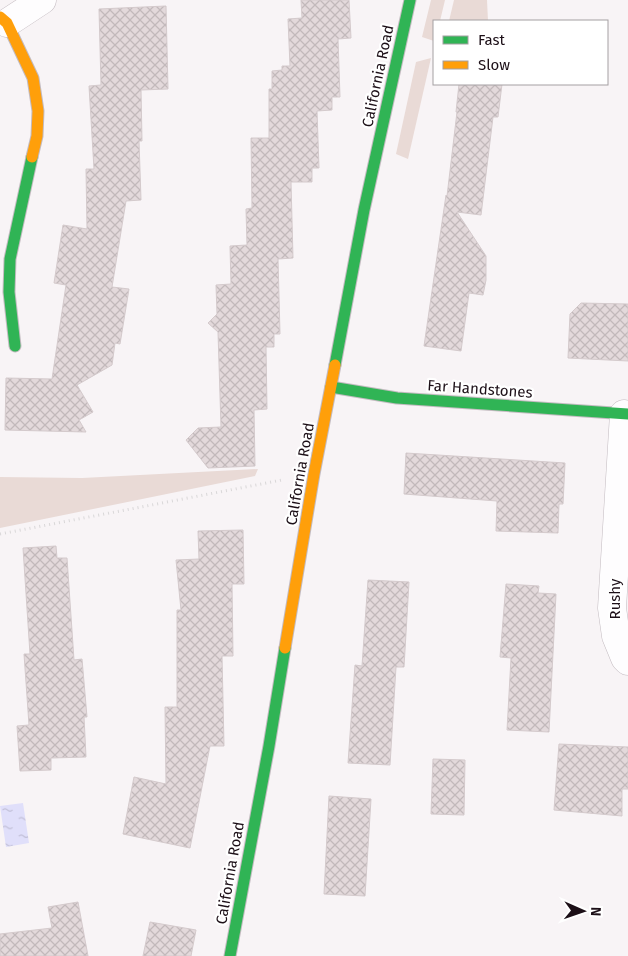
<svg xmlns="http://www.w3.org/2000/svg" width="628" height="956" viewBox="0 0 628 956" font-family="'Fira Sans',sans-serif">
<defs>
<pattern id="water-ripples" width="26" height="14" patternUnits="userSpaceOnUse" patternTransform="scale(1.25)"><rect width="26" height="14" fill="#e0dffa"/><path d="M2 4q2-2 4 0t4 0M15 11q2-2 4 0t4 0" fill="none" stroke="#c0bed6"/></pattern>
<pattern id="building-cross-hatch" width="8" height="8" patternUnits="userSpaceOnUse" patternTransform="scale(1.25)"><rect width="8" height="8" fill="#e3d9db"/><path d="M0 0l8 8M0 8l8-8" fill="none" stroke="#c2b9bb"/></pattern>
</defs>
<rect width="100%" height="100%" fill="#f8f4f6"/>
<g fill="#e9dad6">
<polygon points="431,0 445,0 440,21 434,21 434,41 422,37"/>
<polygon points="454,0 487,0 488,21 449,21"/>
<polygon points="431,58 408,159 396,154 416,62"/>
<polygon points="258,469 255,476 0,528 0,477 82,478"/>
</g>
<polygon fill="url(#water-ripples)" points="23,803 29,843 6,847 0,806"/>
<g fill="url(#building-cross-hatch)" stroke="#d4cacc">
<polygon points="301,0 349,0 351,38 338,39 340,97 332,97 332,110 317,111 319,168 312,168 312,182 291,182 293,258 278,259 280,334 274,334 274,347 266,347 267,409 254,410 255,466 208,468 186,440 198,428 221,427 218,332 208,323 217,314 216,285 231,284 230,246 247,245 246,209 252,208 251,138 269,138 269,89 272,89 272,71 282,70 282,66 290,66 288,19 302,18"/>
<polygon points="166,6 168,89 141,90 142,141 139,141 141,200 126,201 112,287 129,289 120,344 115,343 112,365 77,385 93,412 79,420 86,432 5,430 6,378 52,379 66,285 54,283 63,225 87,229 86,169 94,169 89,86 101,85 99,9"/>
<polygon points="459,84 502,84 498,117 493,117 481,215 457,212 486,256 486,280 483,295 469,293 461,351 424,346 446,195 447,196 457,112 456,112"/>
<polygon points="581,303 628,304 628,361 568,358 570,314"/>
<polygon points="406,453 565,463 563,504 559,504 558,533 496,531 497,501 404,494"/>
<polygon points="243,530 244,584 232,584 233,656 222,656 224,746 210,746 190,848 123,834 134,777 166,784 165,707 177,707 177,610 181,610 176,560 199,559 198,531"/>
<polygon points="56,546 57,558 67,558 74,660 82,659 87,717 84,717 86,757 51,758 51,770 20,771 17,726 29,725 24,654 30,654 23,548"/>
<polygon points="368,580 409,582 404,667 396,667 390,765 348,763 355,665 362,666"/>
<polygon points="506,584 539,586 538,593 556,594 549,732 507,730 511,658 500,657"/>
<polygon points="559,744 628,747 628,789 622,789 622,816 554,810"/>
<polygon points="433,759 465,760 464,815 431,814"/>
<polygon points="329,796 371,799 365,896 324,894"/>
<polygon points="78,902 88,956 0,956 0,934 52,928 48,907"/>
<polygon points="150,922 196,930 191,956 143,956"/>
</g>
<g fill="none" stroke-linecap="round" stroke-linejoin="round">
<defs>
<g id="street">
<polyline points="7,23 42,0"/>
<polyline points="624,414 612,608 616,636 625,658 628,661"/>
</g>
<g id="fast">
<polyline points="15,346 9,292 10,259 32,157"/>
<polyline points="335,365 364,210 410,0"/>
<polyline points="331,387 397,398 628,414"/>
<polyline points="230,956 269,746 285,648"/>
</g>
<g id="slow">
<polyline points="0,17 7,23 33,78 38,111 37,136 32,157"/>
<polyline points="285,648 314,474 335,365"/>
</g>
</defs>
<use href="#street" stroke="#c3bbc0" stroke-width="29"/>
<use href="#fast" stroke="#c3bbc0" stroke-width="13"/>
<use href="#slow" stroke="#c3bbc0" stroke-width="13"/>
<polyline stroke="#d9d7d8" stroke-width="3" stroke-dasharray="1 4" stroke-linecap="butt" points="0,534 282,480"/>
<use href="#street" stroke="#fefdfe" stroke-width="28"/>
<use href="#fast" stroke="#30b455" stroke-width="11"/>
<use href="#slow" stroke="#ff9f0a" stroke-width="11"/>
</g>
<g text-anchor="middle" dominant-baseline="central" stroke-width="4.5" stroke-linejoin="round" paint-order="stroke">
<g font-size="15" fill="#1c0f17" stroke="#fff">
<text transform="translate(378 76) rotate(-78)">California Road</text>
<text transform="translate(480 389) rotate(4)">Far Handstones</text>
<text transform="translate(300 474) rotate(-80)">California Road</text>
<text transform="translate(615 599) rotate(-90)">Rushy</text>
<text transform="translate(230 873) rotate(-80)">California Road</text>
</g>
</g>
<rect x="433" y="20" width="175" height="65" fill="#ffffff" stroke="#a49fa2"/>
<rect x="443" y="36" width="25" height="8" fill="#30b455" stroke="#a49fa2"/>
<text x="478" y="45" font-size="15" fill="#1c0f17">Fast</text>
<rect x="443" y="61" width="25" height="8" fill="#ff9f0a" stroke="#a49fa2"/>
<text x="478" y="70" font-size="15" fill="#1c0f17">Slow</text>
<g transform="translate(583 911) rotate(92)" stroke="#ffffff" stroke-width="4" paint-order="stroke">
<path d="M0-4L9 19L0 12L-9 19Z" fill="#1c0f17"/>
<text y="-8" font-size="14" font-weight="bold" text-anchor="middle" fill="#1c0f17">N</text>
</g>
</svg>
